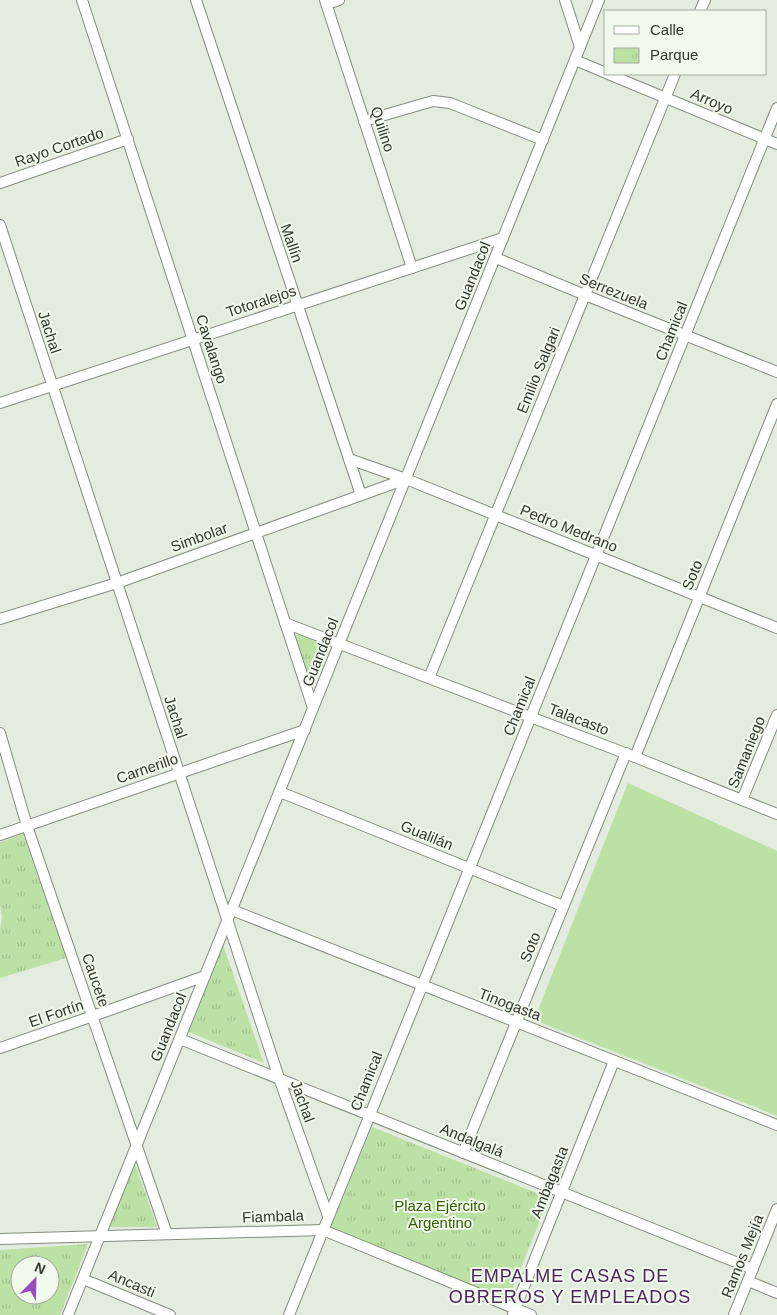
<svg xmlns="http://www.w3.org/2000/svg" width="777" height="1315" viewBox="0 0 777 1315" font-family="Helvetica,sans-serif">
<defs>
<pattern id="park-tufts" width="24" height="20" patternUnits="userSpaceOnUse" patternTransform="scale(1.25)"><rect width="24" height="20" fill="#bbe1a4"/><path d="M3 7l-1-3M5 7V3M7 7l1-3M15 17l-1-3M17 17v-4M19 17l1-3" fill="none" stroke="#a1c28e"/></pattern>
</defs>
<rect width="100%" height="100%" fill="#e3ecde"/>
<polygon fill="#bbe1a4" points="628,783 777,851 777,1116 534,1020"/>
<g fill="url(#park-tufts)" fill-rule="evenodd">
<polygon points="300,634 320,641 322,647 312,676 308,678 295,636"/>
<polygon points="23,834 66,958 0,978 0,929 2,917 0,904 0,842"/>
<polygon points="223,945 264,1063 189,1032"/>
<polygon points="372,1127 549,1198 508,1300 330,1229"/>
<polygon points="135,1164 157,1227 108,1227"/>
<path d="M88,1244L60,1315H0V1250ZM20,1265H50V1295H20Z"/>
</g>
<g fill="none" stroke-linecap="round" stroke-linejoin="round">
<defs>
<g id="minor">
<polyline points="82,0 313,708"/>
<polyline points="196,0 361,495"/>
<polyline points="325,0 412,268"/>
<polyline points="565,0 580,47"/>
<polyline points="327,4 339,0"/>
<polyline points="700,11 705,0"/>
<polyline points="575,60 606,73"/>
<polyline points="608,74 777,144"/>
<polyline points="364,121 433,101 450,103 543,140"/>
<polyline points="0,183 128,139"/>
<polyline points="0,225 279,1078 328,1216"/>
<polyline points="496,258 585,295 777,372"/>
<polyline points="0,403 503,238"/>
<polyline points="349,459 406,479 777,628"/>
<polyline points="0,619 117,583 406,479"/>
<polyline points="285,623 635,757 777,814"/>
<polyline points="429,678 675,74"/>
<polyline points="0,733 27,826 167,1234"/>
<polyline points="635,757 777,404"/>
<polyline points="280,792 563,906"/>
<polyline points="742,800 777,715"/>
<polyline points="0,835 305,730"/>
<polyline points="232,910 777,1125"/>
<polyline points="180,1039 753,1269"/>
<polyline points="0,1048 93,1016 205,976"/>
<polyline points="463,1153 626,753"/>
<polyline points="0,1239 323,1230 531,1315"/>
<polyline points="83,1279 170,1315"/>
<polyline points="748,1281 777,1293"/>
<polyline points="513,1314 614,1061"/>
<polyline points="68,1315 599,0"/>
<polyline points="289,1315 777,108"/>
<polyline points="734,1315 777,1209"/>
</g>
</defs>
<use href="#minor" stroke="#858c80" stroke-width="12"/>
<use href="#minor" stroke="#fff" stroke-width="10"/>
</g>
<g text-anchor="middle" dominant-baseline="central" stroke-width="4" stroke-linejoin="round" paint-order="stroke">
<g font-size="15" fill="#333731" stroke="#f1f9ec">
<text transform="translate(712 101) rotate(23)">Arroyo</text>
<text transform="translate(383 129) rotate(72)">Quilino</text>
<text transform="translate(59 147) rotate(-19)">Rayo Cortado</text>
<text transform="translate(292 243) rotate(71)">Mallín</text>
<text transform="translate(472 276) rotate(-68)">Guandacol</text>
<text transform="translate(614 291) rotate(22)">Serrezuela</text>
<text transform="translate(261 301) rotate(-18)">Totoralejos</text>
<text transform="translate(671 331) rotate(-68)">Chamical</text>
<text transform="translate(50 332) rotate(72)">Jachal</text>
<text transform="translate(212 349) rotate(72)">Cavalango</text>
<text transform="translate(538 370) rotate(-68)">Emilio Salgari</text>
<text transform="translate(569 528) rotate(22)">Pedro Medrano</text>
<text transform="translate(199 537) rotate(-20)">Simbolar</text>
<text transform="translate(692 575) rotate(-68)">Soto</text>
<text transform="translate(320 652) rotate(-68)">Guandacol</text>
<text transform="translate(519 706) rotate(-68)">Chamical</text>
<text transform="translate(176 717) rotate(72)">Jachal</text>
<text transform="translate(579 719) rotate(21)">Talacasto</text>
<text transform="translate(746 752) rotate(-68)">Samaniego</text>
<text transform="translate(147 768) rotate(-19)">Carnerillo</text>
<text transform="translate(427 835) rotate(22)">Gualilán</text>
<text transform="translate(530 947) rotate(-68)">Soto</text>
<text transform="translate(96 980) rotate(71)">Caucete</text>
<text transform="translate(510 1004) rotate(21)">Tinogasta</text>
<text transform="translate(56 1013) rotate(-19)">El Fortín</text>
<text transform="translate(168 1027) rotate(-68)">Guandacol</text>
<text transform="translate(366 1081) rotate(-68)">Chamical</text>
<text transform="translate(303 1101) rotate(70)">Jachal</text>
<text transform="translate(472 1140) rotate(22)">Andalgalá</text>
<text transform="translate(549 1182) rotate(-68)">Ambagasta</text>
<text transform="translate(273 1216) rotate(-2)">Fiambala</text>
<text transform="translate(742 1256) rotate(-68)">Ramos Mejía</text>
<text transform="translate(132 1283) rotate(23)">Ancasti</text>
</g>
<g font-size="15" fill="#366109" stroke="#f1f9ec">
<text x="440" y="1205">Plaza Ejército<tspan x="440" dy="17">Argentino</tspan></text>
</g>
<g font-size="18" letter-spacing="1" fill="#4b255c" stroke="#f1f9ec">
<text x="570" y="1276">EMPALME CASAS DE<tspan x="570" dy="21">OBREROS Y EMPLEADOS</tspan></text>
</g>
</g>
<rect x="604" y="10" width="162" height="65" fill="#f1f9ec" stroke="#a5aba1"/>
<rect x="614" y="26" width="25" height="8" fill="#ffffff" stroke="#a5aba1"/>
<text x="650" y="35" font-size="15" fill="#333731">Calle</text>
<rect x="614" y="48" width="25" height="15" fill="url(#park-tufts)" stroke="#a5aba1"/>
<text x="650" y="60" font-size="15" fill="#333731">Parque</text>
<g transform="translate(35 1280) rotate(23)"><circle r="24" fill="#f1f9ec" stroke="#a5aba1"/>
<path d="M0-4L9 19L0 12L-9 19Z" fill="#994cbd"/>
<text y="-8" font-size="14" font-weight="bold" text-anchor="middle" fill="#333731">N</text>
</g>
</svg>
